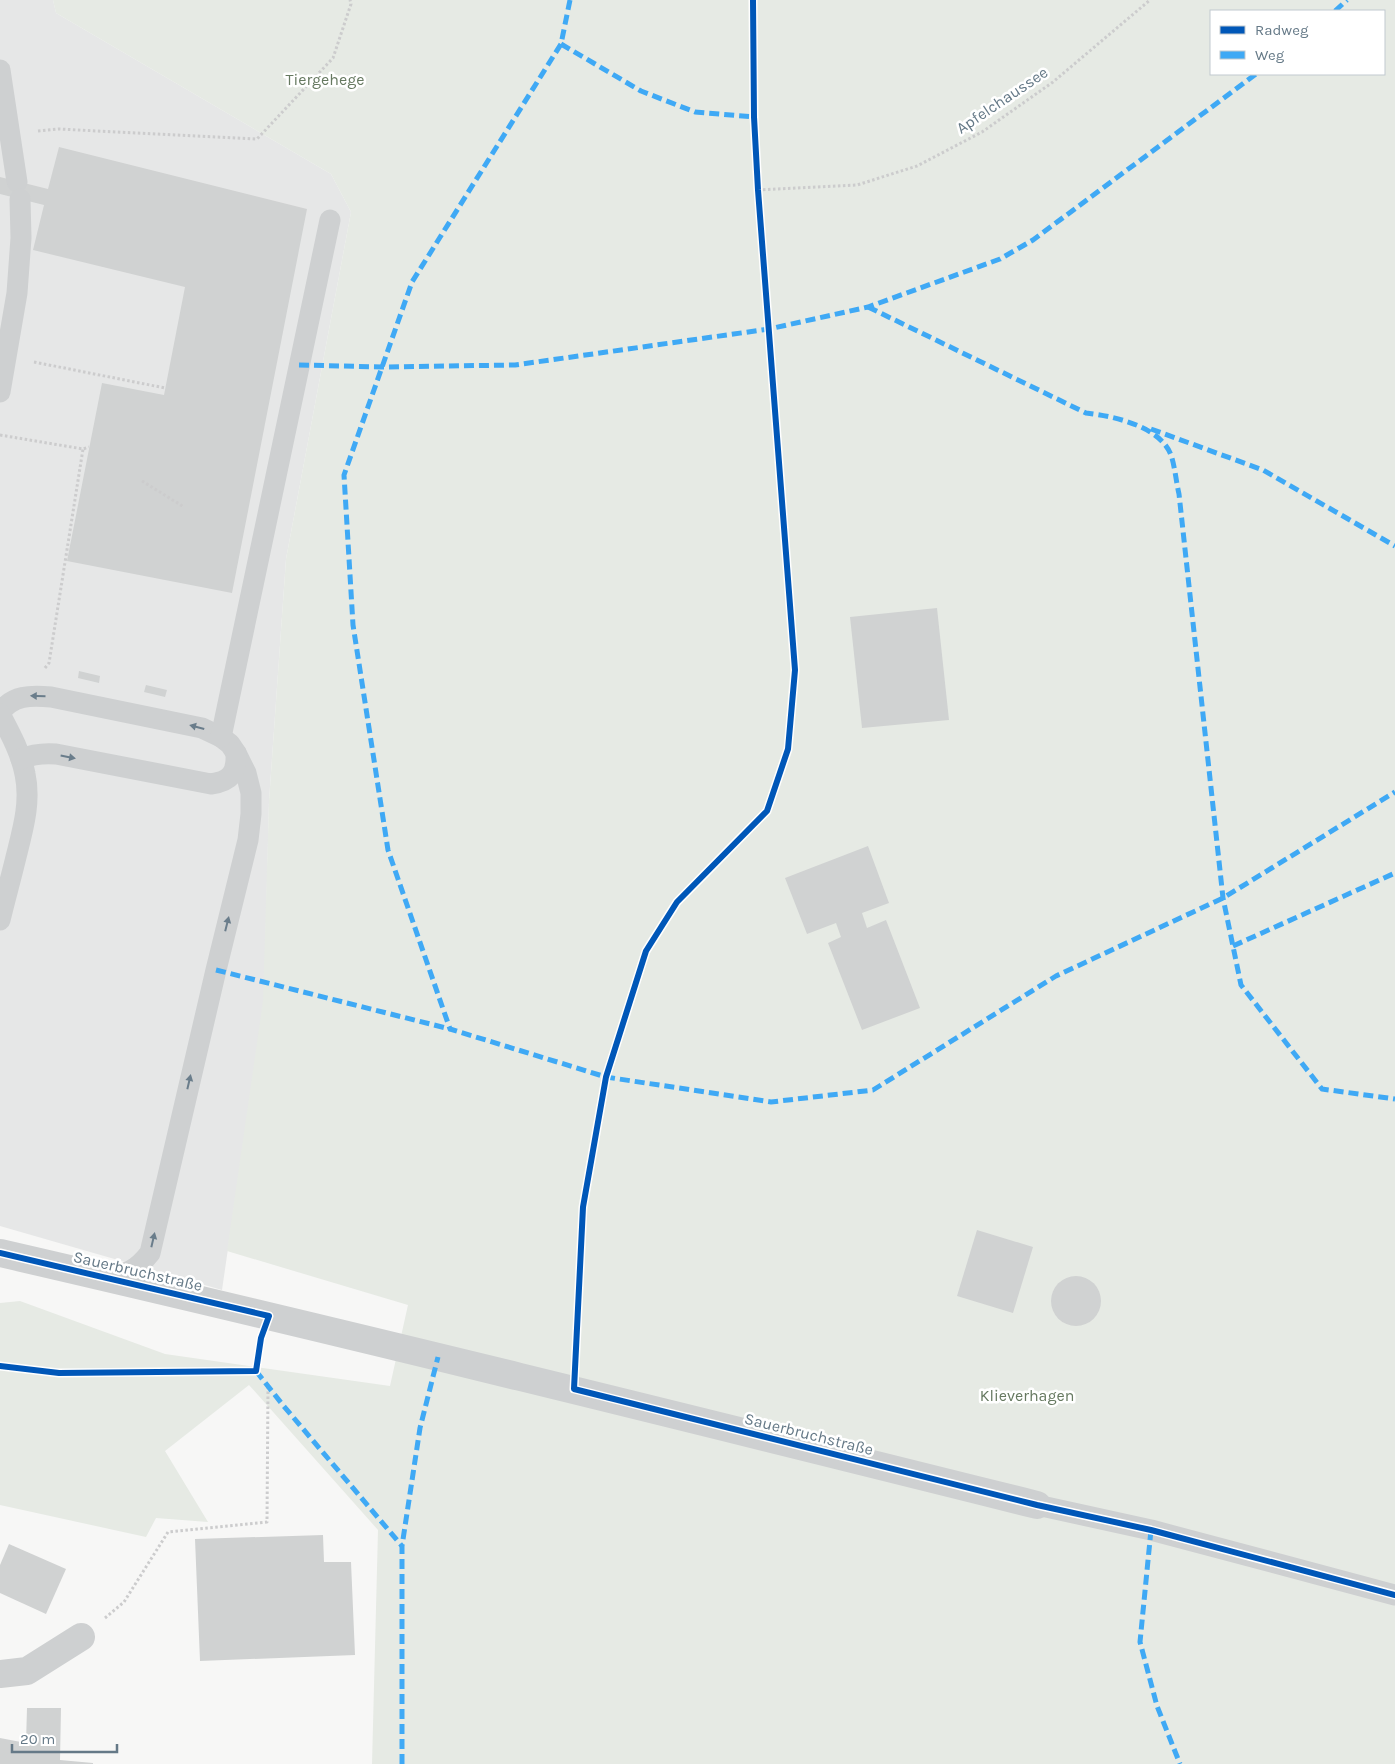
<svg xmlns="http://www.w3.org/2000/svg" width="1395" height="1764" viewBox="0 0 1395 1764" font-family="Karla,sans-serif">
<rect width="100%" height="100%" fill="#f7f7f6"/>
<polygon fill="#e6e7e7" points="0,0 53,0 56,13 331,174 351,212 286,559 269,801 264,1001 222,1290 0,1226"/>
<path fill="#e6eae4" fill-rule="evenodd" d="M53,0H1395V1764H372L378,1530L249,1385L165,1451L208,1522L156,1518L146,1537L0,1505V1303L20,1301L165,1354L390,1386L408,1305L227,1251L263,1001L269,801L286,559L351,212L331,174L56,13ZM1211,11H1384V74H1211Z"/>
<g fill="#d0d2d2">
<polygon points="59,147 307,209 232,593 67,561 102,383 164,395 185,287 33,250 44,205 0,194 0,177 48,189"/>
<polygon points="937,608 949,720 862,728 850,617"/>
<polygon points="79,671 100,676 99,683 78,678"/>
<polygon points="146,685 167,690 165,697 144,692"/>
<polygon points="868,846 889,903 862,913 867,928 886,920 920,1008 862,1030 828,943 841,937 836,923 807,934 785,878"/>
<polygon points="977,1230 1033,1247 1013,1313 957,1296"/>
<circle cx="1076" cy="1301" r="25"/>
<polygon points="323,1535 324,1562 351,1562 355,1655 200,1661 195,1539"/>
<polygon points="9,1544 66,1569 46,1614 0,1593 0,1565"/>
<polygon points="27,1708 61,1708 60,1760 93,1763 93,1764 0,1764 0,1738 26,1743"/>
</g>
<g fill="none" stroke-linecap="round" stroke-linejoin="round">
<g stroke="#cccccd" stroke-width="3" stroke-dasharray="2.5 2.5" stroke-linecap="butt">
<polyline points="38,131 58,129 257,139 333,58 351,4 350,0"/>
<polyline points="758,190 857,185 917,166 982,132 1053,82 1150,0"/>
<polyline points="34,362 165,388"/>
<polyline points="0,435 83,449 89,447"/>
<polyline points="142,481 184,507"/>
<polyline points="45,668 49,663 83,449"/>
<polyline points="0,1366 59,1373 256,1371 260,1346"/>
<polyline points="105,1618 124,1602 168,1532 267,1522 268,1387"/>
</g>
<g stroke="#ced0d1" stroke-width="21">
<polyline points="0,70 17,182"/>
<polyline points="0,392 17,293 21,238 20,199"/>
<path d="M0,713C12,695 31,695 51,697L202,728L221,737L230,744L236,753L246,773L251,793V814L248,840L216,970L150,1253C136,1271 127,1274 106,1277"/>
<path d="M0,714C10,733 21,753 25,774C31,802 23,829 16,857C11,878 5,899 0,920"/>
<polyline points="221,737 330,220"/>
<path d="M21,759C33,754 43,753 56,754L211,784C231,781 237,773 236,753"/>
<polyline points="1037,1505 1151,1530 1395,1595"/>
</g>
<g stroke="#ced0d1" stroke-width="28">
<path d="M0,1253C347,1333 692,1419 1037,1505"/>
<polyline points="0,1674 27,1671 81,1637"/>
</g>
<g stroke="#3fa9f5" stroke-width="5" stroke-dasharray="10 5" stroke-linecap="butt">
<polyline points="570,0 561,44 412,282 344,475 353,625 388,850 450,1029 606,1077 771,1102 873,1090 1056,976 1223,898 1395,792"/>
<polyline points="1335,11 1347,0"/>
<polyline points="561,44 641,91 695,112 754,117"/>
<path d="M868,307L1086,413C1113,416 1160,426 1171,455C1175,467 1176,481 1179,494L1223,898L1241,985L1322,1089L1395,1099"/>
<polyline points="299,365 382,367 515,365 769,329 868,307 1000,259 1033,240 1256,74"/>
<polyline points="1151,429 1263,470 1395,546"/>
<polyline points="1233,946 1395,873"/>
<polyline points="216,970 450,1029"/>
<polyline points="256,1371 282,1404 402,1546"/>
<polyline points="1151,1530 1140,1642 1157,1706 1180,1764"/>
<polyline points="402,1764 402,1546 420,1428 438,1357"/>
</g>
<defs>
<g id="cycleway">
<polyline points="753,0 754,117 758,190 795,670 788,749 767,811 677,902 646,951 606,1077 583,1207 574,1389 1037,1505 1151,1530 1395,1595"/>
<polyline points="0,1253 269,1316 261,1338 256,1371 59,1373 0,1366"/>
</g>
</defs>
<use href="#cycleway" stroke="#fff" stroke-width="9"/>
<use href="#cycleway" stroke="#0057b8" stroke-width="6"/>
</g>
<defs><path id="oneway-solid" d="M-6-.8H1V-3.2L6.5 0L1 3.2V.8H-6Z" transform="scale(1.25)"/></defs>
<g fill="#6a7d8b">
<use href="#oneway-solid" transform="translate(38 696) rotate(-179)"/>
<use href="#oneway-solid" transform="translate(197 727) rotate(-165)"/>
<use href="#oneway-solid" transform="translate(68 757) rotate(11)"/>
<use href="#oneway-solid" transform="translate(227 924) rotate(-76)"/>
<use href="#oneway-solid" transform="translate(189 1082) rotate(-77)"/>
<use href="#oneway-solid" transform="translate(153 1240) rotate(-77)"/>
</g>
<g text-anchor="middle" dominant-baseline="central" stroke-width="5" stroke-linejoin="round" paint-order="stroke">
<g font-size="16" fill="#667960" stroke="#fff">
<text x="325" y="79">Tiergehege</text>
<text x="1027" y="1395">Klieverhagen</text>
</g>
<g font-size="16" fill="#657987" stroke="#fff">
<text transform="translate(1002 100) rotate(-34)">Apfelchaussee</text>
<text transform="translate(138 1271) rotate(13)">Sauerbruchstraße</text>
<text transform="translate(809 1434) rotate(14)">Sauerbruchstraße</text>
</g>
</g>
<rect x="1210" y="10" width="175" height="65" fill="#ffffff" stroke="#c1c9cf"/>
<rect x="1220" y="26" width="25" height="8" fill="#0057b8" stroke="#c1c9cf"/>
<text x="1255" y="35" font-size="15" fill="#657987">Radweg</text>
<rect x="1220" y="51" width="25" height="8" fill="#3fa9f5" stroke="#c1c9cf"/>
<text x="1255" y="60" font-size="15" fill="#657987">Weg</text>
<path d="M12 1744v8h105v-8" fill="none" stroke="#657987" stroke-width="2.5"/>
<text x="20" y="1744" font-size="15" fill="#657987" stroke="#ffffff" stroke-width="4" paint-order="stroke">20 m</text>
</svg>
